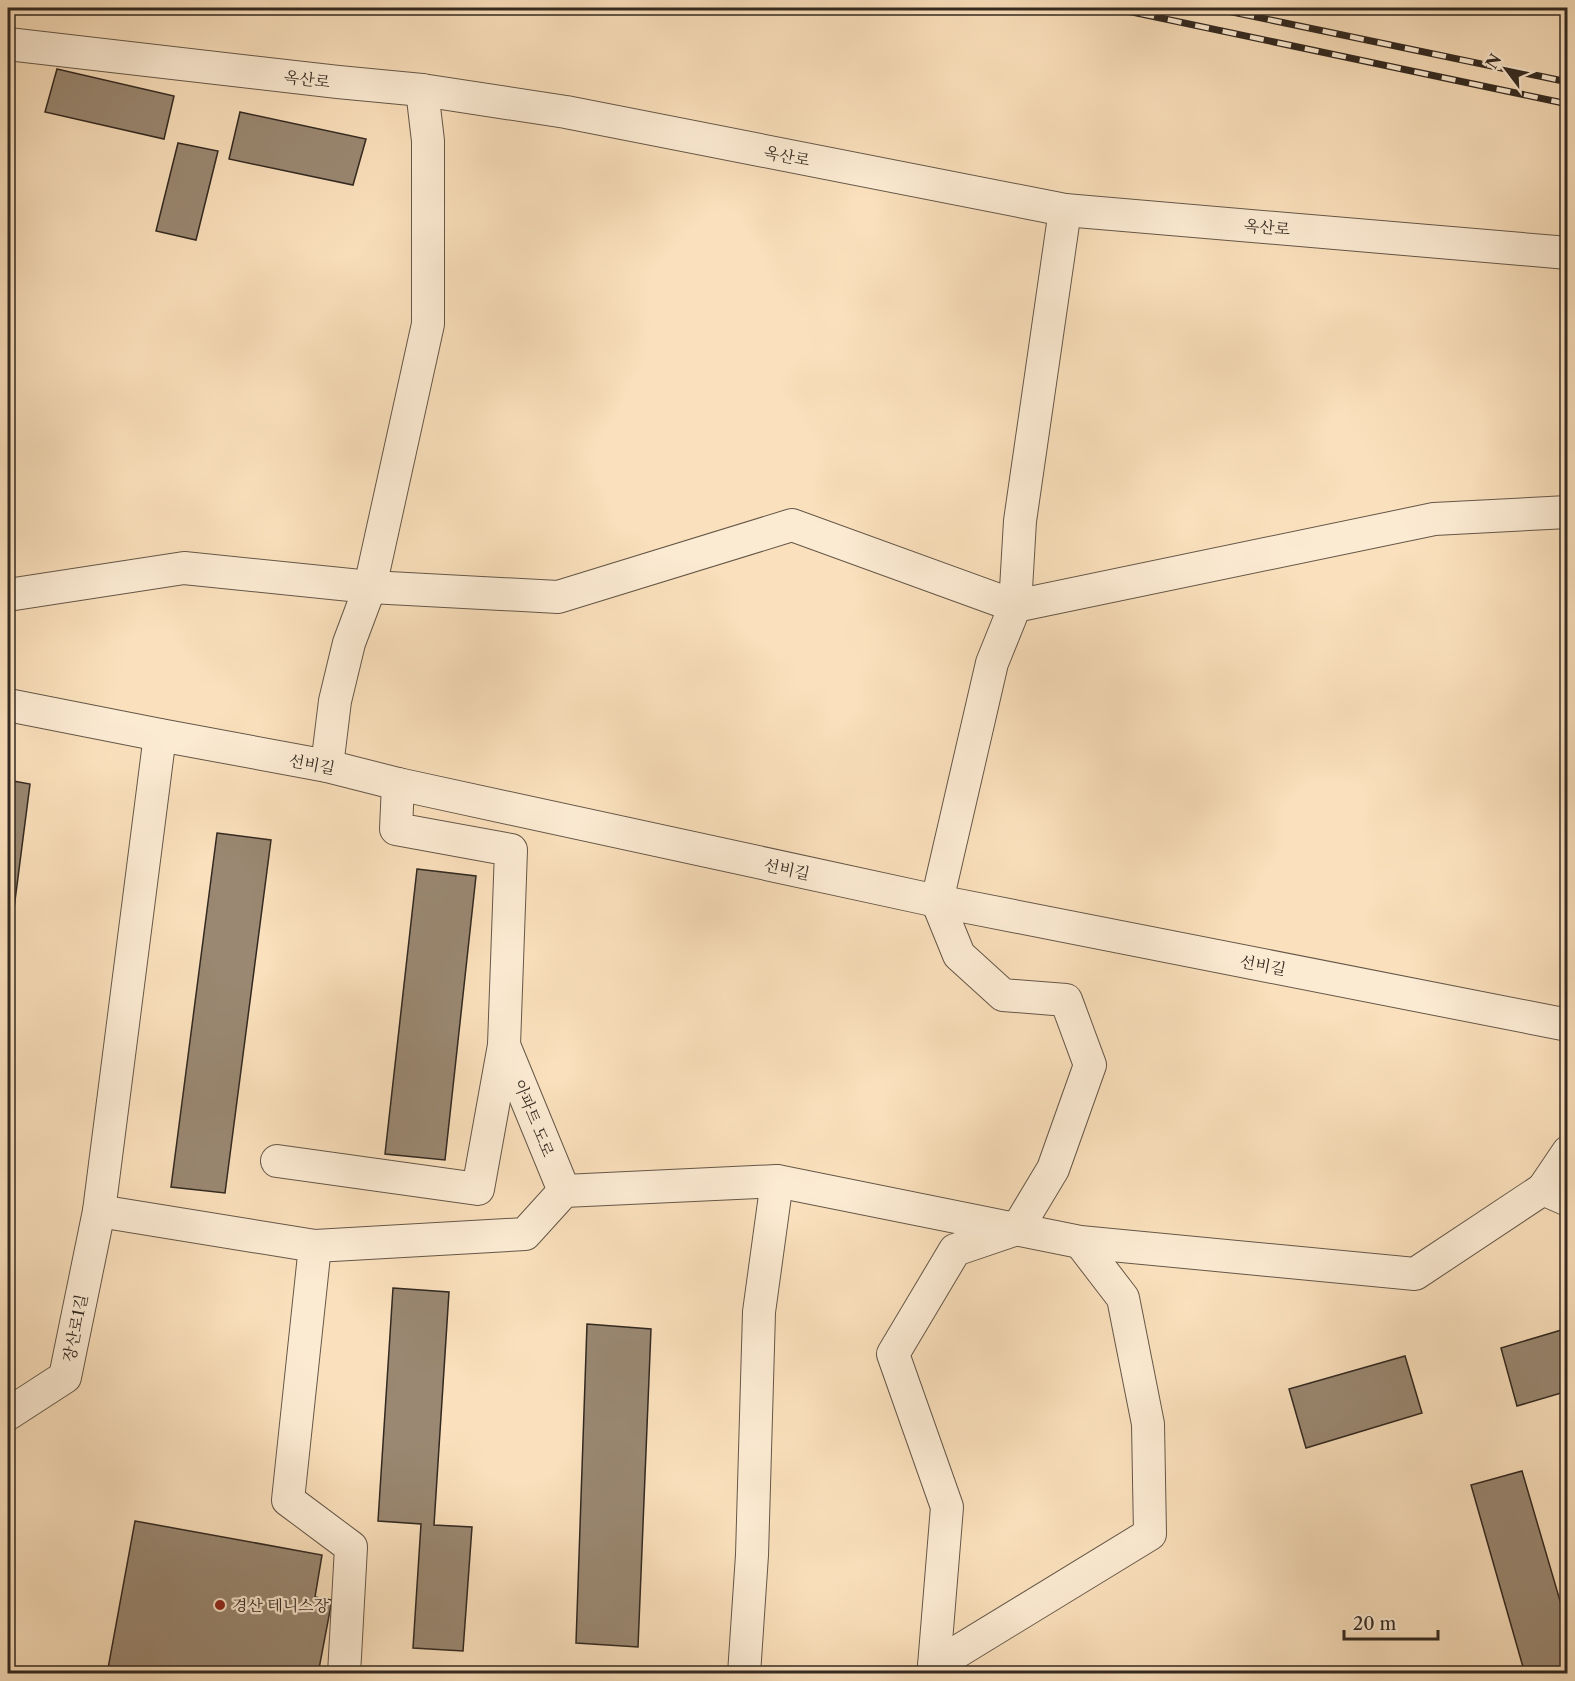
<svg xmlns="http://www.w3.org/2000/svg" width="1575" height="1681" viewBox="0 0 1575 1681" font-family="'Libre Caslon Text','Noto Serif KR',serif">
<rect width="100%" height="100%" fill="#fae0bc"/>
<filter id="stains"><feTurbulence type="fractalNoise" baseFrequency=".00333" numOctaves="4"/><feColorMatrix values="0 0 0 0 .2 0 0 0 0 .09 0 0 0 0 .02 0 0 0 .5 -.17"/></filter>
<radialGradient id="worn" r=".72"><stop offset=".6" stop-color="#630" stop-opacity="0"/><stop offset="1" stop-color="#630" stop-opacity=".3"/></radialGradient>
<g fill="#9a8872" stroke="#332921" stroke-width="1.5">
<polygon points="57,69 174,96 164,139 45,112"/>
<polygon points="240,112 366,139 353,185 229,159"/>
<polygon points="178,143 218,151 196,240 156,231"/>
<polygon points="8,780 30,784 8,955"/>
<polygon points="217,833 271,840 225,1193 171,1187"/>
<polygon points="417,869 476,876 445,1160 385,1154"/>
<polygon points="393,1288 449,1292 434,1525 472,1527 463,1651 413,1648 421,1524 378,1521"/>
<polygon points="587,1324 651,1329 638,1647 576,1643"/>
<polygon points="1568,1328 1568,1391 1517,1406 1501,1348"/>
<polygon points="1405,1356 1422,1413 1306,1448 1289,1389"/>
<polygon points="1522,1471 1568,1628 1568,1674 1525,1674 1471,1485"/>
<polygon points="135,1521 322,1555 315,1597 332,1600 318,1674 107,1674"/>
</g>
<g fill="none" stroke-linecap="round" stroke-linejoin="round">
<defs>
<g id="minor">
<polyline points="8,44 338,82 422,90 566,112 1065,210 1568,253"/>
<polyline points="8,595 184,568 370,587 558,597 792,525 1015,606 1020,521 1065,210"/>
<polyline points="8,705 160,735 327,766 398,784 937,901 1568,1025"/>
<polyline points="160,735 99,1211 315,1246 525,1234 564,1191 777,1181 1080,1242 1415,1274 1543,1189"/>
<polyline points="327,766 335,701 349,643 370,587 428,324 428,141 422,90"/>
<polyline points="504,1045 564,1191"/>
<polyline points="1568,1152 1543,1189 1568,1200"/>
<polyline points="277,1161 478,1189 504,1045 511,850 396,829 398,784"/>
<polyline points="315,1246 288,1500 351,1547 344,1674"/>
<polyline points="8,1414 65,1377 99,1211"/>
<polyline points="934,1666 1150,1534 1148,1424 1123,1298 1080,1242"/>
<polyline points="744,1674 752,1555 759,1312 777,1181"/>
<polyline points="939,1674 934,1666 947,1507 893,1354 955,1250 1017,1229 1053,1169 1090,1065 1066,1000 1003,995 959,955 937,901 992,663 1015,606 1434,519 1568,512"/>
</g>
</defs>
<use href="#minor" stroke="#655748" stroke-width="34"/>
<use href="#minor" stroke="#fcebd3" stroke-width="32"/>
<defs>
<g id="rail">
<polyline points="1113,8 1568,104"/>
<polyline points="1213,8 1568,82"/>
</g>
</defs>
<use href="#rail" stroke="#332921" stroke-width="7"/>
<use href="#rail" stroke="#fcebd3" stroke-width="4.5" stroke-dasharray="14" stroke-linecap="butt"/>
</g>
<circle fill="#8f2418" stroke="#fcebd3" stroke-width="2" cx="220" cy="1605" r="6"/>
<g text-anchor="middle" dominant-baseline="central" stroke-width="4.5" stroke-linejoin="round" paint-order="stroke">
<g font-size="16" fill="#332921" stroke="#fcebd3">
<text transform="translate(307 79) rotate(7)">옥산로</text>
<text transform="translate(787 156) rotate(11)">옥산로</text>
<text transform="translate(1267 227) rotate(5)">옥산로</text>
<text transform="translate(312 764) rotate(11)">선비길</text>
<text transform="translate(787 869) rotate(12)">선비길</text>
<text transform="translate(1263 965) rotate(11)">선비길</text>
<text transform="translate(534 1118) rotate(68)">아파트 도로</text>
<text transform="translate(75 1328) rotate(-79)">장산로1길</text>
</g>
<g font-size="16" fill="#332921" stroke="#fcebd3" text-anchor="start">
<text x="232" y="1605">경산 테니스장</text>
</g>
</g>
<rect width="1575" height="1681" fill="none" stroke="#fae0bc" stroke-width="30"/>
<rect x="9" y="9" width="1557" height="1663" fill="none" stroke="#332921" stroke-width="3"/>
<rect x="15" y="15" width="1545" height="1651" fill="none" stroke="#332921" stroke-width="1.5"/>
<g transform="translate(1506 69) rotate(302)" stroke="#fcebd3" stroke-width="4.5" paint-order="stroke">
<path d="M0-4.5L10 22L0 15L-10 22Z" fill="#332921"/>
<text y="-9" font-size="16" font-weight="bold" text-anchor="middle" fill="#332921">N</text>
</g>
<path d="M1344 1630v9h94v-9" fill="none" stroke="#332921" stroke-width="3"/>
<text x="1353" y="1630" font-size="18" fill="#332921" stroke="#fcebd3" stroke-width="4.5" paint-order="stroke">20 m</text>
<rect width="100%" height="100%" filter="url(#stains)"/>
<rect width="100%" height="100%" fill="url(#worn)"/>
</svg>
